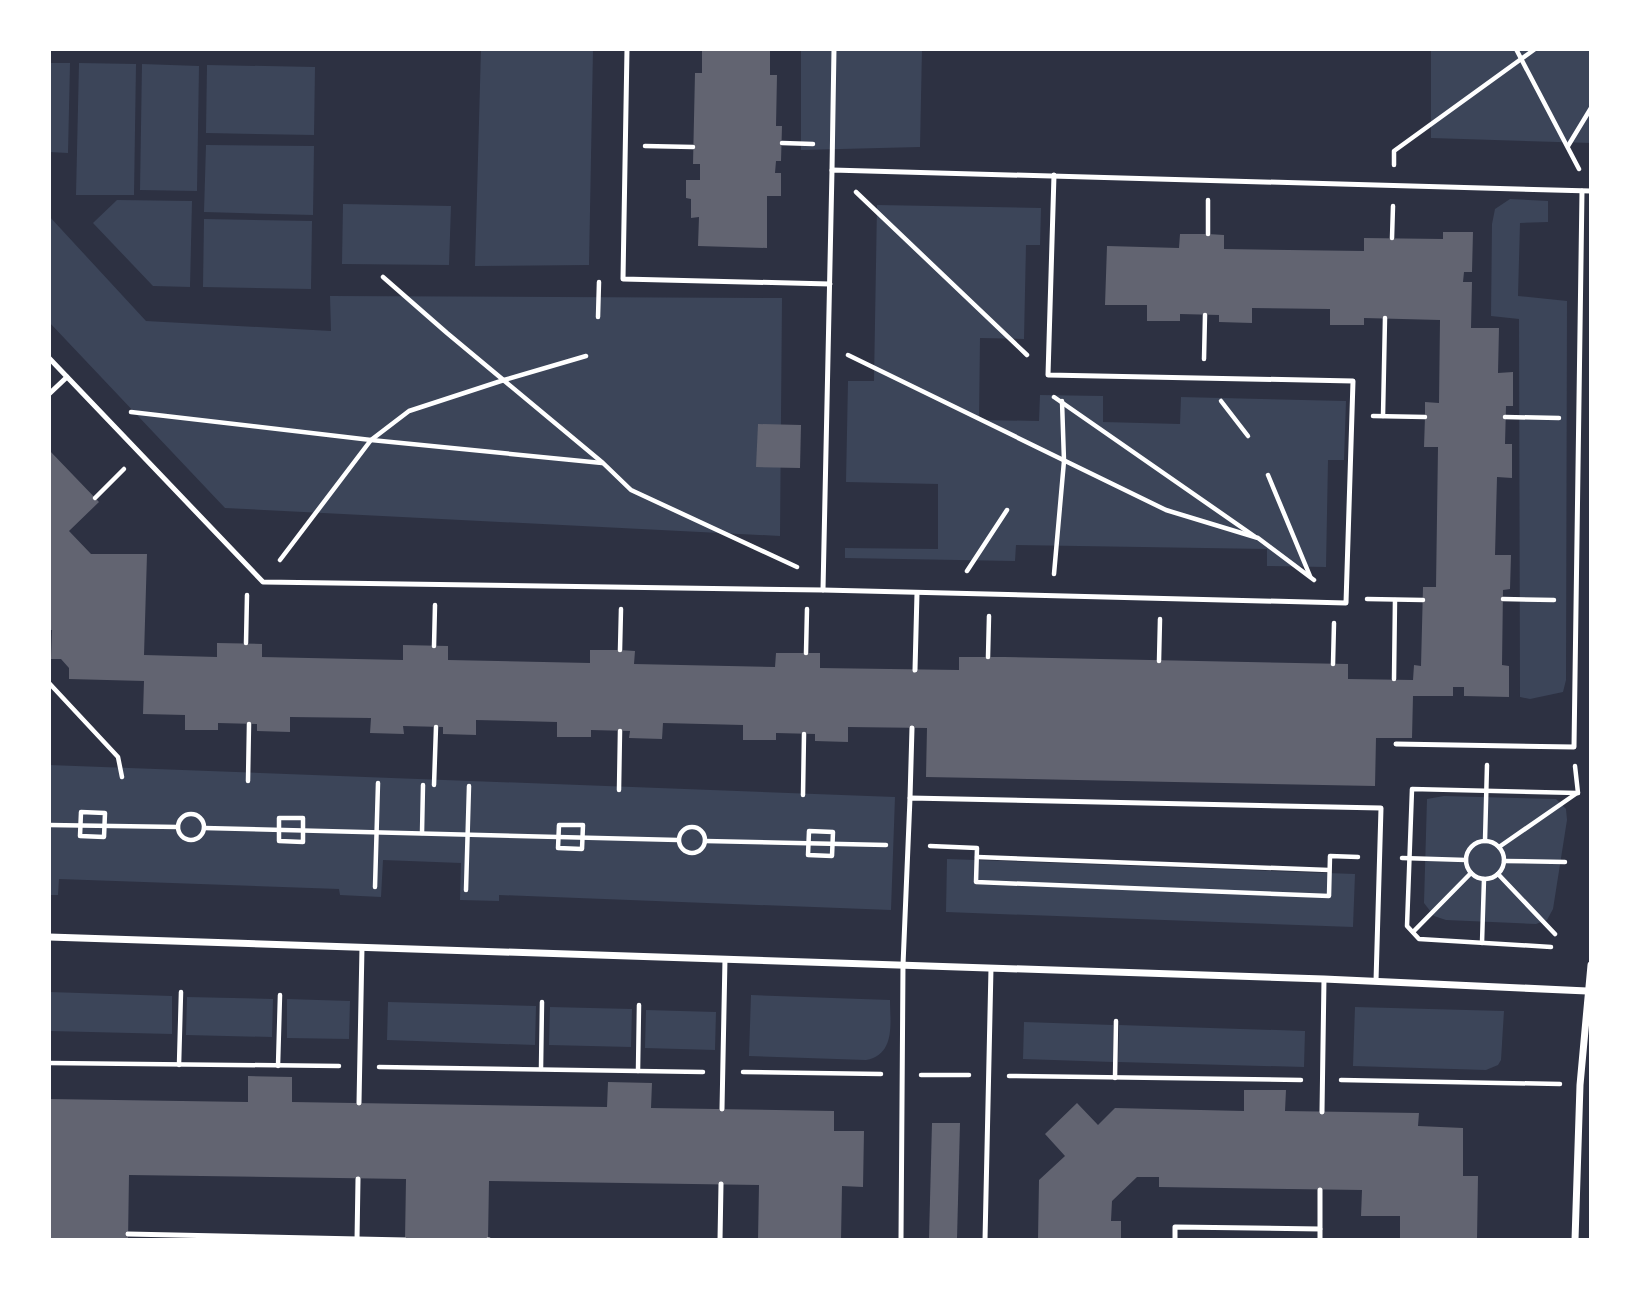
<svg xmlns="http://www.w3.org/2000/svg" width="1640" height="1289" viewBox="0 0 1640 1289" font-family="Roboto,sans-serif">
<rect width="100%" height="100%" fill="#2d3142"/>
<g fill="#3c4559">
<polygon points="481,49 593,49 589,265 475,266"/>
<polygon points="801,49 922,49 920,147 801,150"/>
<polygon points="1431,49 1591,49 1591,143 1431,138"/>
<polygon points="49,63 70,63 68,153 49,152"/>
<polygon points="79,63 136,64 134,195 76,195"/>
<polygon points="142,64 199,66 197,191 140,190"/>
<polygon points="207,65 315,67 314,135 206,133"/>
<polygon points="206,145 314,146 313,215 204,212"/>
<polygon points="1510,199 1548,201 1548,222 1520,223 1518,296 1567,301 1566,680 1563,692 1530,699 1520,697 1519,319 1491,316 1492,224 1495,209"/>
<polygon points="117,200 192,201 190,287 153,286 93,223"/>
<polygon points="343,204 451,206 449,265 342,264"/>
<polygon points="877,205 1041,208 1040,245 1026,245 1024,339 980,338 979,420 1039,421 1040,395 1103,396 1103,422 1180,424 1181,397 1346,401 1344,460 1328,460 1326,567 1267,566 1267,549 1016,545 1015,561 845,558 845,548 938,549 938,484 846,482 848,381 874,381"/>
<polygon points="49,216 146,321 331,331 330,296 782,298 780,536 225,508 49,322"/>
<polygon points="204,219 312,221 311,289 203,287"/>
<polygon points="49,765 895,797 891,910 499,895 499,901 460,900 461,863 383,860 381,897 340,895 339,889 59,879 58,895 49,895"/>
<polygon points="1444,796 1556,799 1566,809 1567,820 1553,909 1547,920 1536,924 1446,920 1434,916 1424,903 1427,799"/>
<polygon points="947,859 1355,874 1353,927 946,912"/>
<polygon points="49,992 172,996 172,1034 49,1031"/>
<path d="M751,995L890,1000C890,1023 896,1054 866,1060L749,1056Z"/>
<polygon points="187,997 273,999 272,1037 186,1035"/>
<polygon points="287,999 350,1001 349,1039 287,1038"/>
<polygon points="388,1002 536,1006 535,1045 387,1040"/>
<polygon points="550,1007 632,1009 631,1047 549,1045"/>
<polygon points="1355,1007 1504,1011 1501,1060 1498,1065 1486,1070 1353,1066"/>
<polygon points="646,1010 716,1012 715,1050 645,1048"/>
<polygon points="1024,1022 1113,1025 1113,1062 1023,1059"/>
<polygon points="1119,1025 1305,1031 1304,1067 1118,1062"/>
</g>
<g fill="#626471">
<polygon points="702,49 770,49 770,75 777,75 776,126 782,126 781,161 776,161 775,173 781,173 781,196 767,196 767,248 698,246 699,217 691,218 691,199 686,198 686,180 700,180 700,164 693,164 695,73 702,73"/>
<polygon points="1443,232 1473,232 1472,272 1464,272 1463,282 1472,282 1471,328 1499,328 1498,373 1513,372 1513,406 1506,406 1505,444 1512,444 1512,478 1497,477 1495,555 1511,555 1510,589 1503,590 1502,665 1509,666 1509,697 1464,696 1464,687 1453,687 1453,696 1413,696 1412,738 1376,738 1375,786 926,777 927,728 848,727 848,742 815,741 815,734 776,733 776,740 743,740 743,725 663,723 662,739 629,738 630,731 591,730 591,737 557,737 557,722 476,720 476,735 443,734 443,727 403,726 404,734 370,733 371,718 290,717 290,732 257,731 257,724 218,723 218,730 185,730 185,715 143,714 144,681 69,679 69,668 61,659 51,659 52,630 49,630 49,450 99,502 69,531 91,554 147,554 144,655 217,657 217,643 262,644 262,657 403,660 403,645 448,646 448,660 590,663 590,650 620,650 635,651 634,664 775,667 776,653 820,653 820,668 959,670 959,657 1004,657 1348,664 1348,679 1413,680 1414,665 1421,666 1423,587 1436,587 1438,447 1424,447 1425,417 1425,402 1439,403 1440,320 1364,318 1364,325 1330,325 1330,309 1252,308 1252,323 1219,322 1219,315 1180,314 1180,321 1147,321 1147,305 1105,305 1107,246 1179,248 1180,234 1208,234 1224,235 1224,249 1364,251 1364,238 1443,239"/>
<polygon points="758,424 801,425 800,468 756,467"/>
<polygon points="248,1076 292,1077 292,1102 607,1107 608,1082 652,1083 651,1108 834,1111 834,1131 864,1131 863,1187 842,1186 841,1240 758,1240 759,1185 489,1181 488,1240 405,1240 406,1179 129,1175 128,1240 49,1240 49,1099 248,1102"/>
<polygon points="1244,1090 1286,1090 1285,1111 1419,1113 1418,1126 1463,1128 1463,1176 1478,1176 1477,1240 1400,1240 1400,1216 1361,1216 1362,1190 1159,1187 1159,1177 1137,1177 1112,1201 1111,1221 1121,1221 1121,1240 1038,1240 1039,1180 1065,1156 1045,1134 1077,1103 1098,1125 1115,1108 1244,1111"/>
<polygon points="932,1123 960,1123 957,1239 929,1239"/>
</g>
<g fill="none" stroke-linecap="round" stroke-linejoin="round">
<g stroke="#fff" stroke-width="4.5">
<polyline points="1516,49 1579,169"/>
<polyline points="782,143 813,144"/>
<polyline points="645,146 693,147"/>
<polyline points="1568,146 1591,108"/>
<polyline points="1394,165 1394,151 1535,49"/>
<polyline points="856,192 1027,355"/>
<polyline points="1208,234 1208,200"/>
<polyline points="1392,238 1393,206"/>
<polyline points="383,277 447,333 603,463 631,490 797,567"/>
<polyline points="598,317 599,282"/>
<polyline points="848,355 1166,510 1258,538 1314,580"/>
<polyline points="1204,359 1205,315"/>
<polyline points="1054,397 1254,536"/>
<polyline points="1221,401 1248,436"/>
<polyline points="131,412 371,440 602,463"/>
<polyline points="1373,416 1425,417"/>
<polyline points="1383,416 1385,318"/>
<polyline points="1505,417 1559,418"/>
<polyline points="1268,475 1310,576"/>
<polyline points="95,498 124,469"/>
<polyline points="280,560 371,440 409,411 504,380 586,356"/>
<polyline points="967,571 1007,510"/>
<polyline points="1054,574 1064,461 1062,401"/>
<polyline points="1367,599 1423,600"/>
<polyline points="1503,599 1554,600"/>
<polyline points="246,643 247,595"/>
<polyline points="434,646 435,605"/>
<polyline points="620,650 621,609"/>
<polyline points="806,653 807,609"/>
<polyline points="988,657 989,616"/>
<polyline points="1159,661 1160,619"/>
<polyline points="1333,664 1334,623"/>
<polyline points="1394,679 1395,600"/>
<polyline points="49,683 118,757 122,777"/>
<polyline points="1575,766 1578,793"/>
<polyline points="248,781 249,724"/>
<polyline points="434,785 436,727"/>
<polyline points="619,790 620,731"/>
<polyline points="803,795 804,734"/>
<polygon points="81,812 105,813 104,837 80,836"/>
<circle cx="191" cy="827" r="13"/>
<polygon points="279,818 303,818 303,842 279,841"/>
<polyline points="49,825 178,827"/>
<polygon points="559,825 583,825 582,849 558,848"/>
<circle cx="692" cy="840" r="13"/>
<polyline points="204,828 678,840"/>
<polygon points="809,831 833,832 832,856 808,855"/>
<polyline points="422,833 423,785"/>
<circle cx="1485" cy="860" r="19"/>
<polyline points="705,841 886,845"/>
<polyline points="1485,841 1487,765"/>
<polyline points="930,846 977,848 976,882 1329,896 1330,856 1358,857"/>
<polyline points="1499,847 1577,793"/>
<polyline points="977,857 1329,870"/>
<polyline points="1402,858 1466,860"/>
<polyline points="1504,861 1565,862"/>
<polyline points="1498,874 1555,934"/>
<polyline points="375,887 378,783"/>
<polyline points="466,890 469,786"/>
<polyline points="1413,932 1471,873"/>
<polyline points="1482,943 1484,879"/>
<polyline points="1551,947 1419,939 1407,926 1412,789 1578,793"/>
<polyline points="49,1063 339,1066"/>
<polyline points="179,1065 181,992"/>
<polyline points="278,1066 280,995"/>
<polyline points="379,1067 703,1072"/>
<polyline points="541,1069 542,1002"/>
<polyline points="638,1071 639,1005"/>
<polyline points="743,1072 881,1074"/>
<polyline points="921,1075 969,1075"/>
<polyline points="1009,1076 1301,1080"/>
<polyline points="1115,1078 1116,1021"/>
<polyline points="1341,1080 1560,1084"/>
</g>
<g stroke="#fff" stroke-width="5">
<polyline points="627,49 623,279 830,284"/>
<polyline points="832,170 834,49"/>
<polyline points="49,358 263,582 823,590 1346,603 1353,381 1048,375 1054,175"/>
<polyline points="49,394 67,377"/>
<polyline points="823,590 832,170 1591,191"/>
<polyline points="915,670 917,593"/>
<polyline points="1396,744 1574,747 1582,191"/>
<polyline points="910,798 912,728"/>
<polyline points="359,1103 362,947"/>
<polyline points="722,1109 725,959"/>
<polyline points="1322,1112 1324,979"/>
<polyline points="128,1234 405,1240"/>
<polyline points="357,1240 358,1179"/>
<polyline points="488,1240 489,1240"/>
<polyline points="720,1240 721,1184"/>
<polyline points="901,1240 903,965 910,798 1381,808 1376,981"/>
<polyline points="985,1240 991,968"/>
<polyline points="1175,1240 1175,1227 1320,1229"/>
<polyline points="1320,1240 1320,1190"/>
</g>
<g stroke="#fff" stroke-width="7">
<polyline points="49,937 1324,979 1587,991"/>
<polyline points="1575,1240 1580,1085 1591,965"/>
</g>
</g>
<rect width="1640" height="1289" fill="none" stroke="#ffffff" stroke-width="102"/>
</svg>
